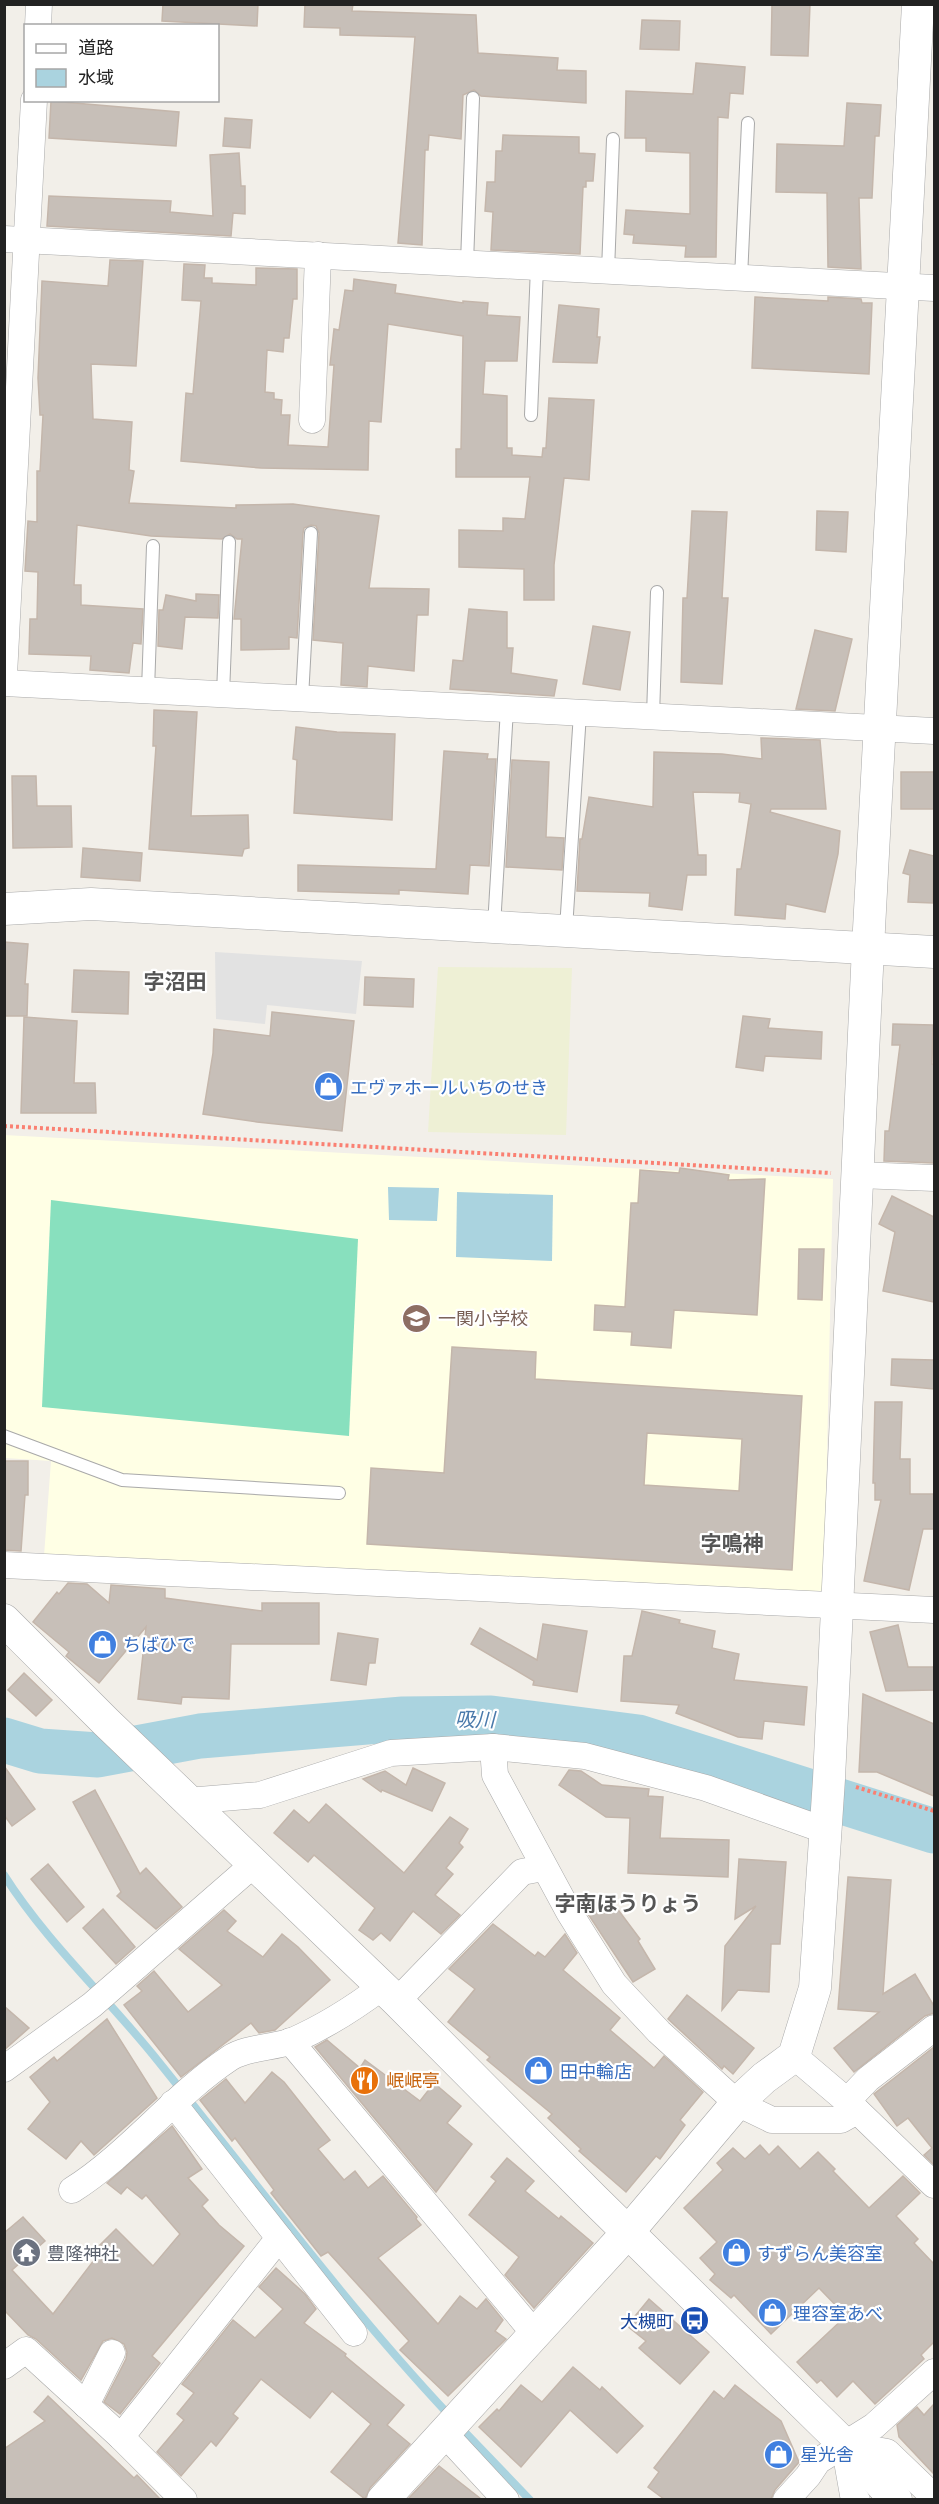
<svg xmlns="http://www.w3.org/2000/svg" width="939" height="2504" viewBox="0 0 939 2504" font-family="Ubuntu,'Noto Sans JP',sans-serif">
<rect width="100%" height="100%" fill="#f2efe9"/>
<polygon fill="#ffffe5" points="4,1135 833,1179 824,1592 44,1556 51,1461 5,1458"/>
<polygon fill="#eef0d5" points="438,967 572,968 566,1135 428,1132"/>
<polygon fill="#88e0be" points="51,1200 358,1239 349,1436 42,1407"/>
<polygon fill="#e2e2e2" points="215,952 362,961 356,1014 267,1005 265,1024 216,1019"/>
<g fill="#aad3df">
<polygon points="388,1187 439,1188 437,1221 389,1220"/>
<polygon points="457,1192 553,1195 552,1261 456,1257"/>
</g>
<g fill="none" stroke-linecap="round" stroke-linejoin="round">
<g stroke="#aad3df" stroke-width="8">
<path d="M4,1875C47,1943 108,1998 158,2061C254,2180 345,2304 450,2416"/>
<polyline points="460,2427 530,2500"/>
</g>
<polyline stroke="#aad3df" stroke-width="45" points="4,1740 40,1751 98,1755 200,1736 403,1719 491,1718 638,1737 934,1831"/>
</g>
<g fill="#c7bfb8" stroke="#c4b6ab" stroke-width="1.5" fill-rule="evenodd">
<polygon points="163,4 258,4 257,26 162,21"/>
<polygon points="305,4 353,4 352,11 476,15 478,53 558,58 557,70 586,71 586,103 481,96 474,90 463,95 461,139 429,135 428,150 425,150 422,245 398,243 415,37 340,35 340,28 304,27"/>
<polygon points="772,4 810,4 808,56 771,55"/>
<polygon points="642,20 680,21 679,50 640,49"/>
<polygon points="696,63 745,67 743,94 730,93 728,118 718,117 716,257 685,257 686,246 633,243 634,235 624,234 626,210 690,214 690,153 646,151 646,138 625,138 626,91 693,94"/>
<polygon points="51,101 179,112 176,146 49,138"/>
<polygon points="847,103 881,105 879,136 875,136 872,198 859,198 861,269 828,267 827,193 776,192 777,144 844,146"/>
<polygon points="225,118 252,120 250,148 223,146"/>
<polygon points="503,135 579,137 579,153 595,154 593,181 586,181 586,187 583,187 580,254 491,250 493,212 485,211 487,182 495,182 496,151 502,151"/>
<polygon points="239,153 241,186 245,186 245,214 233,213 231,236 47,226 49,196 171,201 170,212 213,216 210,155"/>
<polygon points="110,260 143,261 136,366 91,364 93,419 132,422 129,470 134,471 129,503 236,508 236,505 293,504 379,516 369,588 429,589 428,615 417,615 414,671 368,666 367,687 341,685 343,643 313,640 319,533 316,526 311,525 304,528 303,533 297,638 289,637 289,649 241,650 241,619 234,619 242,539 237,539 230,534 222,539 151,536 77,525 74,585 81,585 81,605 143,609 141,644 133,643 129,673 90,670 91,656 29,654 30,619 37,619 38,572 25,571 28,521 37,522 37,471 40,471 43,415 40,415 38,378 42,281 108,286"/>
<polygon points="184,264 205,265 204,278 212,278 212,283 256,285 256,268 297,269 297,299 293,299 289,338 284,338 283,352 267,350 265,392 274,393 274,399 282,400 281,415 290,415 288,445 328,447 334,365 330,365 334,329 339,330 345,290 353,291 354,279 396,285 395,293 463,303 463,301 488,303 487,315 520,317 517,361 485,361 483,394 507,396 507,448 512,448 512,455 542,457 543,448 546,448 549,398 594,400 589,480 564,478 554,565 554,600 524,600 524,569 459,567 459,530 503,531 503,518 525,519 530,477 456,477 456,449 461,449 463,336 388,324 381,422 369,421 368,470 261,468 181,461 186,393 193,394 201,301 182,300"/>
<polygon points="755,297 828,301 828,297 861,299 862,303 872,303 869,374 752,368"/>
<polygon points="559,305 599,309 597,337 600,337 597,363 553,362"/>
<polygon points="692,511 727,512 722,598 728,598 722,684 681,682 683,598 687,598"/>
<polygon points="817,511 848,512 846,552 816,550"/>
<polygon points="196,594 219,595 218,618 185,617 182,649 158,646 159,610 163,610 166,595 196,601"/>
<polygon points="469,609 507,612 507,648 513,648 511,673 557,680 554,696 450,689 453,660 463,661"/>
<polygon points="593,626 630,632 620,690 583,684"/>
<polygon points="815,630 852,639 835,711 796,709"/>
<polygon points="154,710 197,712 191,816 248,815 249,848 244,849 242,856 149,849 156,746 153,746"/>
<polygon points="296,727 337,732 395,734 392,820 294,813 297,760 293,759"/>
<polygon points="761,738 820,740 826,809 771,809 770,812 840,831 838,854 825,912 786,904 785,919 735,915 737,869 741,869 751,804 739,802 740,793 693,792 698,855 706,855 706,875 687,875 682,910 649,906 650,893 577,891 580,839 582,839 589,797 653,807 654,752 722,754 762,759"/>
<polygon points="444,751 488,754 487,759 496,759 489,866 470,865 468,894 399,890 399,894 298,891 298,865 436,869"/>
<polygon points="512,760 549,762 546,837 564,838 562,870 506,867"/>
<rect x="901" y="772" width="33" height="37"/>
<polygon points="12,776 36,776 37,806 71,806 72,847 13,848"/>
<polygon points="83,848 142,853 140,881 81,877"/>
<polygon points="910,850 934,856 933,903 908,902 910,875 903,873"/>
<polygon points="4,942 28,944 25,984 28,984 27,1016 4,1016"/>
<polygon points="74,970 129,972 128,1014 72,1012"/>
<polygon points="365,977 414,979 413,1007 364,1005"/>
<polygon points="272,1012 354,1021 342,1131 257,1122 203,1114 213,1053 214,1029 270,1036"/>
<polygon points="743,1016 770,1019 768,1028 822,1032 821,1059 765,1056 763,1071 736,1067"/>
<polygon points="24,1017 77,1021 74,1083 95,1083 96,1113 21,1113"/>
<polygon points="893,1024 933,1025 932,1064 934,1065 934,1163 884,1161 885,1131 889,1131 900,1045 892,1045"/>
<polygon points="680,1168 729,1175 728,1180 765,1179 757,1315 674,1310 671,1348 631,1345 632,1332 594,1330 595,1305 625,1307 631,1203 638,1203 640,1170 679,1173"/>
<polygon points="892,1196 934,1217 934,1302 883,1291 895,1232 879,1224"/>
<polygon points="799,1249 824,1249 822,1300 798,1299"/>
<path d="M452,1347L536,1352L535,1379L802,1396L792,1570L367,1544L371,1468L444,1473ZM647,1433L742,1439L739,1491L644,1485Z"/>
<polygon points="892,1359 934,1360 934,1389 891,1385"/>
<polygon points="875,1402 902,1402 900,1459 910,1459 910,1494 934,1494 934,1529 923,1529 909,1590 864,1581 881,1500 875,1500 875,1483 873,1483"/>
<polygon points="4,1461 28,1461 28,1495 25,1495 21,1551 4,1550"/>
<polygon points="68,1583 87,1584 109,1603 111,1585 165,1589 165,1598 262,1611 262,1603 319,1603 319,1644 231,1644 229,1699 182,1697 181,1704 138,1699 146,1627 99,1683 66,1656 69,1652 33,1622 57,1592 59,1594"/>
<polygon points="642,1611 680,1620 679,1623 715,1631 712,1648 739,1654 734,1680 807,1687 804,1725 764,1721 762,1739 738,1737 676,1713 679,1705 621,1701 624,1656 632,1656"/>
<polygon points="543,1624 587,1631 577,1692 533,1685 534,1681 471,1644 480,1628 537,1660"/>
<polygon points="898,1625 908,1667 934,1667 934,1690 886,1691 870,1632"/>
<polygon points="338,1633 378,1639 375,1663 369,1663 366,1685 331,1680"/>
<polygon points="24,1673 52,1700 36,1716 8,1690"/>
<polygon points="863,1694 934,1724 934,1796 877,1772 859,1772"/>
<polygon points="4,1766 35,1809 12,1826 4,1815"/>
<polygon points="413,1768 445,1783 432,1811 382,1790 381,1792 363,1779 385,1771 406,1785"/>
<polygon points="569,1770 581,1771 602,1785 649,1789 648,1796 663,1797 660,1838 729,1840 728,1877 628,1873 630,1818 606,1817 559,1785"/>
<polygon points="95,1790 140,1874 146,1868 182,1907 156,1929 117,1896 121,1892 73,1802"/>
<polygon points="326,1804 404,1873 450,1817 468,1829 459,1843 463,1847 446,1868 453,1874 435,1895 460,1915 441,1934 413,1911 390,1941 381,1933 373,1940 359,1930 375,1908 314,1855 308,1862 274,1833 294,1810 309,1823"/>
<polygon points="739,1859 786,1862 780,1944 771,1944 769,1992 738,1990 722,2010 725,1946 756,1906 735,1919"/>
<polygon points="48,1864 84,1907 67,1922 31,1879"/>
<polygon points="848,1877 891,1880 883,1994 915,1974 934,2006 934,2013 925,2016 854,2072 834,2048 879,2012 838,2009"/>
<polygon points="607,1895 640,1939 638,1941 655,1969 633,1982 586,1911"/>
<polygon points="103,1909 135,1947 116,1964 83,1928"/>
<polygon points="224,1910 236,1921 227,1931 263,1957 282,1934 298,1947 330,1980 275,2030 259,2033 251,2023 181,2077 124,2005 142,1991 137,1986 154,1971 188,2012 222,1985 179,1949"/>
<polygon points="493,1924 535,1956 538,1952 545,1957 565,1934 577,1953 563,1970 620,2018 610,2030 654,2068 664,2056 703,2092 680,2120 685,2125 660,2159 656,2156 626,2192 579,2151 581,2149 548,2118 552,2114 487,2060 490,2057 448,2022 475,1989 449,1969"/>
<polygon points="687,1995 754,2048 733,2074 724,2066 722,2069 668,2019"/>
<polygon points="4,2006 29,2028 4,2050"/>
<polygon points="107,2019 157,2098 94,2155 81,2141 66,2159 28,2129 50,2102 30,2077 54,2057 57,2061"/>
<polygon points="327,2040 360,2068 365,2060 420,2101 434,2083 461,2106 447,2123 472,2144 436,2192 315,2047"/>
<polygon points="934,2047 934,2165 924,2155 932,2148 908,2118 897,2126 874,2094"/>
<polygon points="272,2072 284,2082 330,2140 318,2149 344,2180 355,2171 368,2188 383,2176 417,2217 416,2219 421,2225 378,2258 438,2324 460,2296 477,2309 486,2299 503,2320 495,2331 506,2339 448,2396 400,2350 409,2341 328,2252 321,2256 271,2193 274,2190 235,2138 232,2141 200,2100 226,2079 245,2103"/>
<polygon points="172,2126 202,2169 188,2178 208,2200 202,2206 219,2225 244,2246 152,2356 160,2363 120,2414 104,2402 126,2359 127,2352 124,2344 112,2338 103,2341 81,2380 36,2339 28,2335 4,2310 4,2233 23,2217 45,2241 12,2270 53,2314 101,2251 97,2248 116,2229 153,2266 180,2234 146,2195 142,2199 127,2187 121,2194 107,2183"/>
<polygon points="760,2145 769,2155 778,2146 800,2169 818,2152 835,2169 833,2171 869,2208 903,2176 920,2193 896,2216 918,2239 914,2243 934,2264 934,2342 921,2355 924,2359 875,2404 853,2381 837,2397 821,2380 817,2383 797,2362 846,2316 819,2288 771,2334 734,2295 731,2298 710,2280 715,2274 700,2258 717,2242 684,2208 723,2170 717,2163 733,2148 745,2159"/>
<polygon points="507,2158 534,2181 525,2191 559,2219 561,2216 593,2243 534,2308 505,2275 519,2257 469,2215 496,2181 491,2177"/>
<polygon points="276,2268 305,2294 316,2309 304,2323 346,2354 345,2356 404,2405 387,2425 410,2444 370,2488 365,2499 331,2472 371,2424 332,2391 310,2418 261,2379 233,2414 238,2418 216,2446 211,2441 181,2476 157,2452 184,2420 177,2414 194,2393 182,2384 233,2320 255,2338 283,2309 259,2287"/>
<polygon points="649,2299 709,2352 680,2384 639,2348 646,2341 627,2326"/>
<polygon points="573,2367 600,2390 602,2387 643,2426 617,2453 570,2410 521,2467 479,2427 497,2409 499,2411 521,2385 542,2402"/>
<polygon points="735,2385 781,2421 799,2462 775,2490 771,2499 664,2499 648,2487 659,2472 654,2468 714,2391 724,2399"/>
<polygon points="48,2396 134,2478 137,2475 160,2499 4,2499 4,2449 45,2421 34,2412"/>
<polygon points="934,2404 934,2474 899,2437 897,2425 917,2407 924,2415"/>
<polygon points="439,2466 481,2499 408,2499"/>
</g>
<g fill="none" stroke-linecap="round" stroke-linejoin="round">
<defs>
<g id="service">
<polyline points="467,263 473,98"/>
<polyline points="608,271 613,139"/>
<polyline points="741,278 748,123"/>
<polyline points="531,415 537,267"/>
<polyline points="148,690 153,546"/>
<polyline points="223,694 229,542"/>
<polyline points="302,698 311,533"/>
<polyline points="653,716 657,592"/>
<polyline points="494,926 507,709"/>
<polyline points="566,929 580,713"/>
<polyline points="4,1436 122,1480 339,1493"/>
</g>
<g id="minor">
<polyline points="38,26 39,4"/>
<polyline points="4,239 934,288"/>
<polyline points="312,420 318,255"/>
<polyline points="4,675 34,100"/>
<polyline points="4,683 934,731"/>
<polyline points="859,1175 934,1178"/>
<polyline points="4,1565 934,1610"/>
<polyline points="493,1747 495,1775 569,1912 614,1984 659,2032 737,2103 772,2120 841,2120 857,2111"/>
<polyline points="187,1801 260,1795 391,1753 493,1747 585,1756 706,1788 824,1830"/>
<polyline points="397,2001 522,1872 543,1868"/>
<polyline points="290,2041 534,2333"/>
<polyline points="794,2056 847,2101 934,2185"/>
<polyline points="4,2069 92,2005 254,1864"/>
<polyline points="847,2101 868,2079 934,2028"/>
<polyline points="173,2103 354,2333"/>
<path d="M72,2190C129,2154 173,2096 230,2058C247,2047 273,2048 292,2041C324,2027 354,2008 382,1987"/>
<polyline points="4,2366 26,2350 121,2437 184,2500"/>
<polyline points="86,2405 112,2353"/>
<polyline points="443,2432 506,2500"/>
<polyline points="121,2437 279,2238"/>
<polyline points="844,2444 887,2452 934,2497"/>
<polyline points="844,2444 853,2495 857,2500"/>
<polyline points="786,2500 808,2476 818,2461 874,2426 934,2372"/>
</g>
<g id="tertiary">
<polyline points="4,909 91,904 934,952"/>
<polyline points="4,1620 106,1722 397,2001 594,2199 844,2444 896,2500"/>
<polyline points="383,2500 628,2232 737,2103 764,2078 794,2056 815,1988 829,1779 868,948 918,4"/>
</g>
</defs>
<use href="#service" stroke="#a9a9a9" stroke-width="14"/>
<use href="#minor" stroke="#a9a9a9" stroke-width="27"/>
<use href="#tertiary" stroke="#a9a9a9" stroke-width="33"/>
<g stroke="#fa8072" stroke-width="4" stroke-dasharray="3 3" stroke-linecap="butt">
<polyline points="4,1126 831,1173"/>
<polyline points="856,1787 934,1811"/>
</g>
<use href="#service" stroke="#fff" stroke-width="12"/>
<use href="#minor" stroke="#fff" stroke-width="26"/>
<use href="#tertiary" stroke="#fff" stroke-width="32"/>
</g>
<defs>
<symbol id="shop-disc" viewBox="-11 -11 22 22"><circle r="9.5" fill="#3f7fe0" stroke="#fff"/><path d="M-5-2.5h2.3a2.7 3.5 0 0 1 5.4 0H5L5.5 6h-11ZM-1.5-2.5h3a1.5 2.3 0 0 0-3 0Z" fill="#fff"/></symbol>
<symbol id="school-disc" viewBox="-11 -11 22 22"><circle r="9.5" fill="#8d6e63" stroke="#fff"/><path d="M0-5L7-2L0 1L-7-2ZM-4 1L0 2.5L4 1V4Q0 6-4 4Z" fill="#fff"/></symbol>
<symbol id="restaurant-disc" viewBox="-11 -11 22 22"><circle r="9.5" fill="#e8710a" stroke="#fff"/><path d="M-5-6h1v4h1v-4h1v4h1v-4h1v5L-1.5 .5V6h-2V.5L-5-1ZM5-6V6H3V1.5H1.5Q1.5-4 5-6Z" fill="#fff"/></symbol>
<symbol id="temple-disc" viewBox="-11 -11 22 22"><circle r="9.5" fill="#6b7280" stroke="#fff"/><path d="M0-6L5-2H3V0L6.5 2.5H4V6H1.5V3h-3V6H-4V2.5H-6.5L-3 0V-2H-5Z" fill="#fff"/></symbol>
<symbol id="bus-disc" viewBox="-11 -11 22 22"><circle r="9.5" fill="#1a4fb4" stroke="#fff"/><path d="M-5-6H5V4H4V6H2V4H-2V6H-4V4H-5ZM-3.5-4V0h7V-4ZM-3.5 1.2v1.5H-2V1.2ZM2 1.2v1.5H3.5V1.2Z" fill="#fff"/></symbol>
</defs>
<g fill-rule="evenodd">
<use href="#shop-disc" x="312" y="1070" width="33" height="33"/>
<use href="#school-disc" x="400" y="1302" width="33" height="33"/>
<use href="#shop-disc" x="86" y="1628" width="33" height="33"/>
<use href="#shop-disc" x="522" y="2054" width="33" height="33"/>
<use href="#restaurant-disc" x="348" y="2064" width="33" height="33"/>
<use href="#temple-disc" x="10" y="2236" width="33" height="33"/>
<use href="#shop-disc" x="720" y="2236" width="33" height="33"/>
<use href="#shop-disc" x="756" y="2296" width="33" height="33"/>
<use href="#bus-disc" x="678" y="2304" width="33" height="33"/>
<use href="#shop-disc" x="762" y="2438" width="33" height="33"/>
</g>
<g text-anchor="middle" dominant-baseline="central" stroke-width="4.5" stroke-linejoin="round" paint-order="stroke">
<g font-size="18" fill="#366cbe" stroke="#fff" text-anchor="start">
<text x="350" y="1087">エヴァホールいちのせき</text>
<text x="123" y="1644">ちばひで</text>
<text x="560" y="2071">田中輪店</text>
<text x="757" y="2253">すずらん美容室</text>
<text x="793" y="2313">理容室あべ</text>
<text x="800" y="2454">星光舎</text>
</g>
<g font-size="18" fill="#785e54" stroke="#fff" text-anchor="start">
<text x="438" y="1318">一関小学校</text>
</g>
<g font-size="18" fill="#c56008" stroke="#fff" text-anchor="start">
<text x="386" y="2080">岷岷亭</text>
</g>
<g font-size="18" fill="#5b616d" stroke="#fff" text-anchor="start">
<text x="47" y="2253">豊隆神社</text>
</g>
<g font-size="18" fill="#164399" stroke="#fff" text-anchor="end">
<text x="674" y="2321">大槻町</text>
</g>
<g font-size="20" font-style="italic" fill="#4a7aab" stroke="#fff">
<text transform="translate(475 1719) rotate(1)">吸川</text>
</g>
<g font-size="21" font-weight="bold" fill="#555" stroke="#fff">
<text x="175" y="981">字沼田</text>
<text x="732" y="1543">字鳴神</text>
<text x="628" y="1903">字南ほうりょう</text>
</g>
</g>
<rect width="939" height="2504" fill="none" stroke="#222222" stroke-width="12"/>
<rect x="24" y="24" width="195" height="78" fill="#ffffff" stroke="#a7a7a7" stroke-width="1.5"/>
<rect x="36" y="44" width="30" height="9" fill="#ffffff" stroke="#a7a7a7" stroke-width="1.5"/>
<text x="78" y="54" font-size="18" fill="#222222">道路</text>
<rect x="36" y="69" width="30" height="18" fill="#aad3df" stroke="#a7a7a7" stroke-width="1.5"/>
<text x="78" y="84" font-size="18" fill="#222222">水域</text>
</svg>
